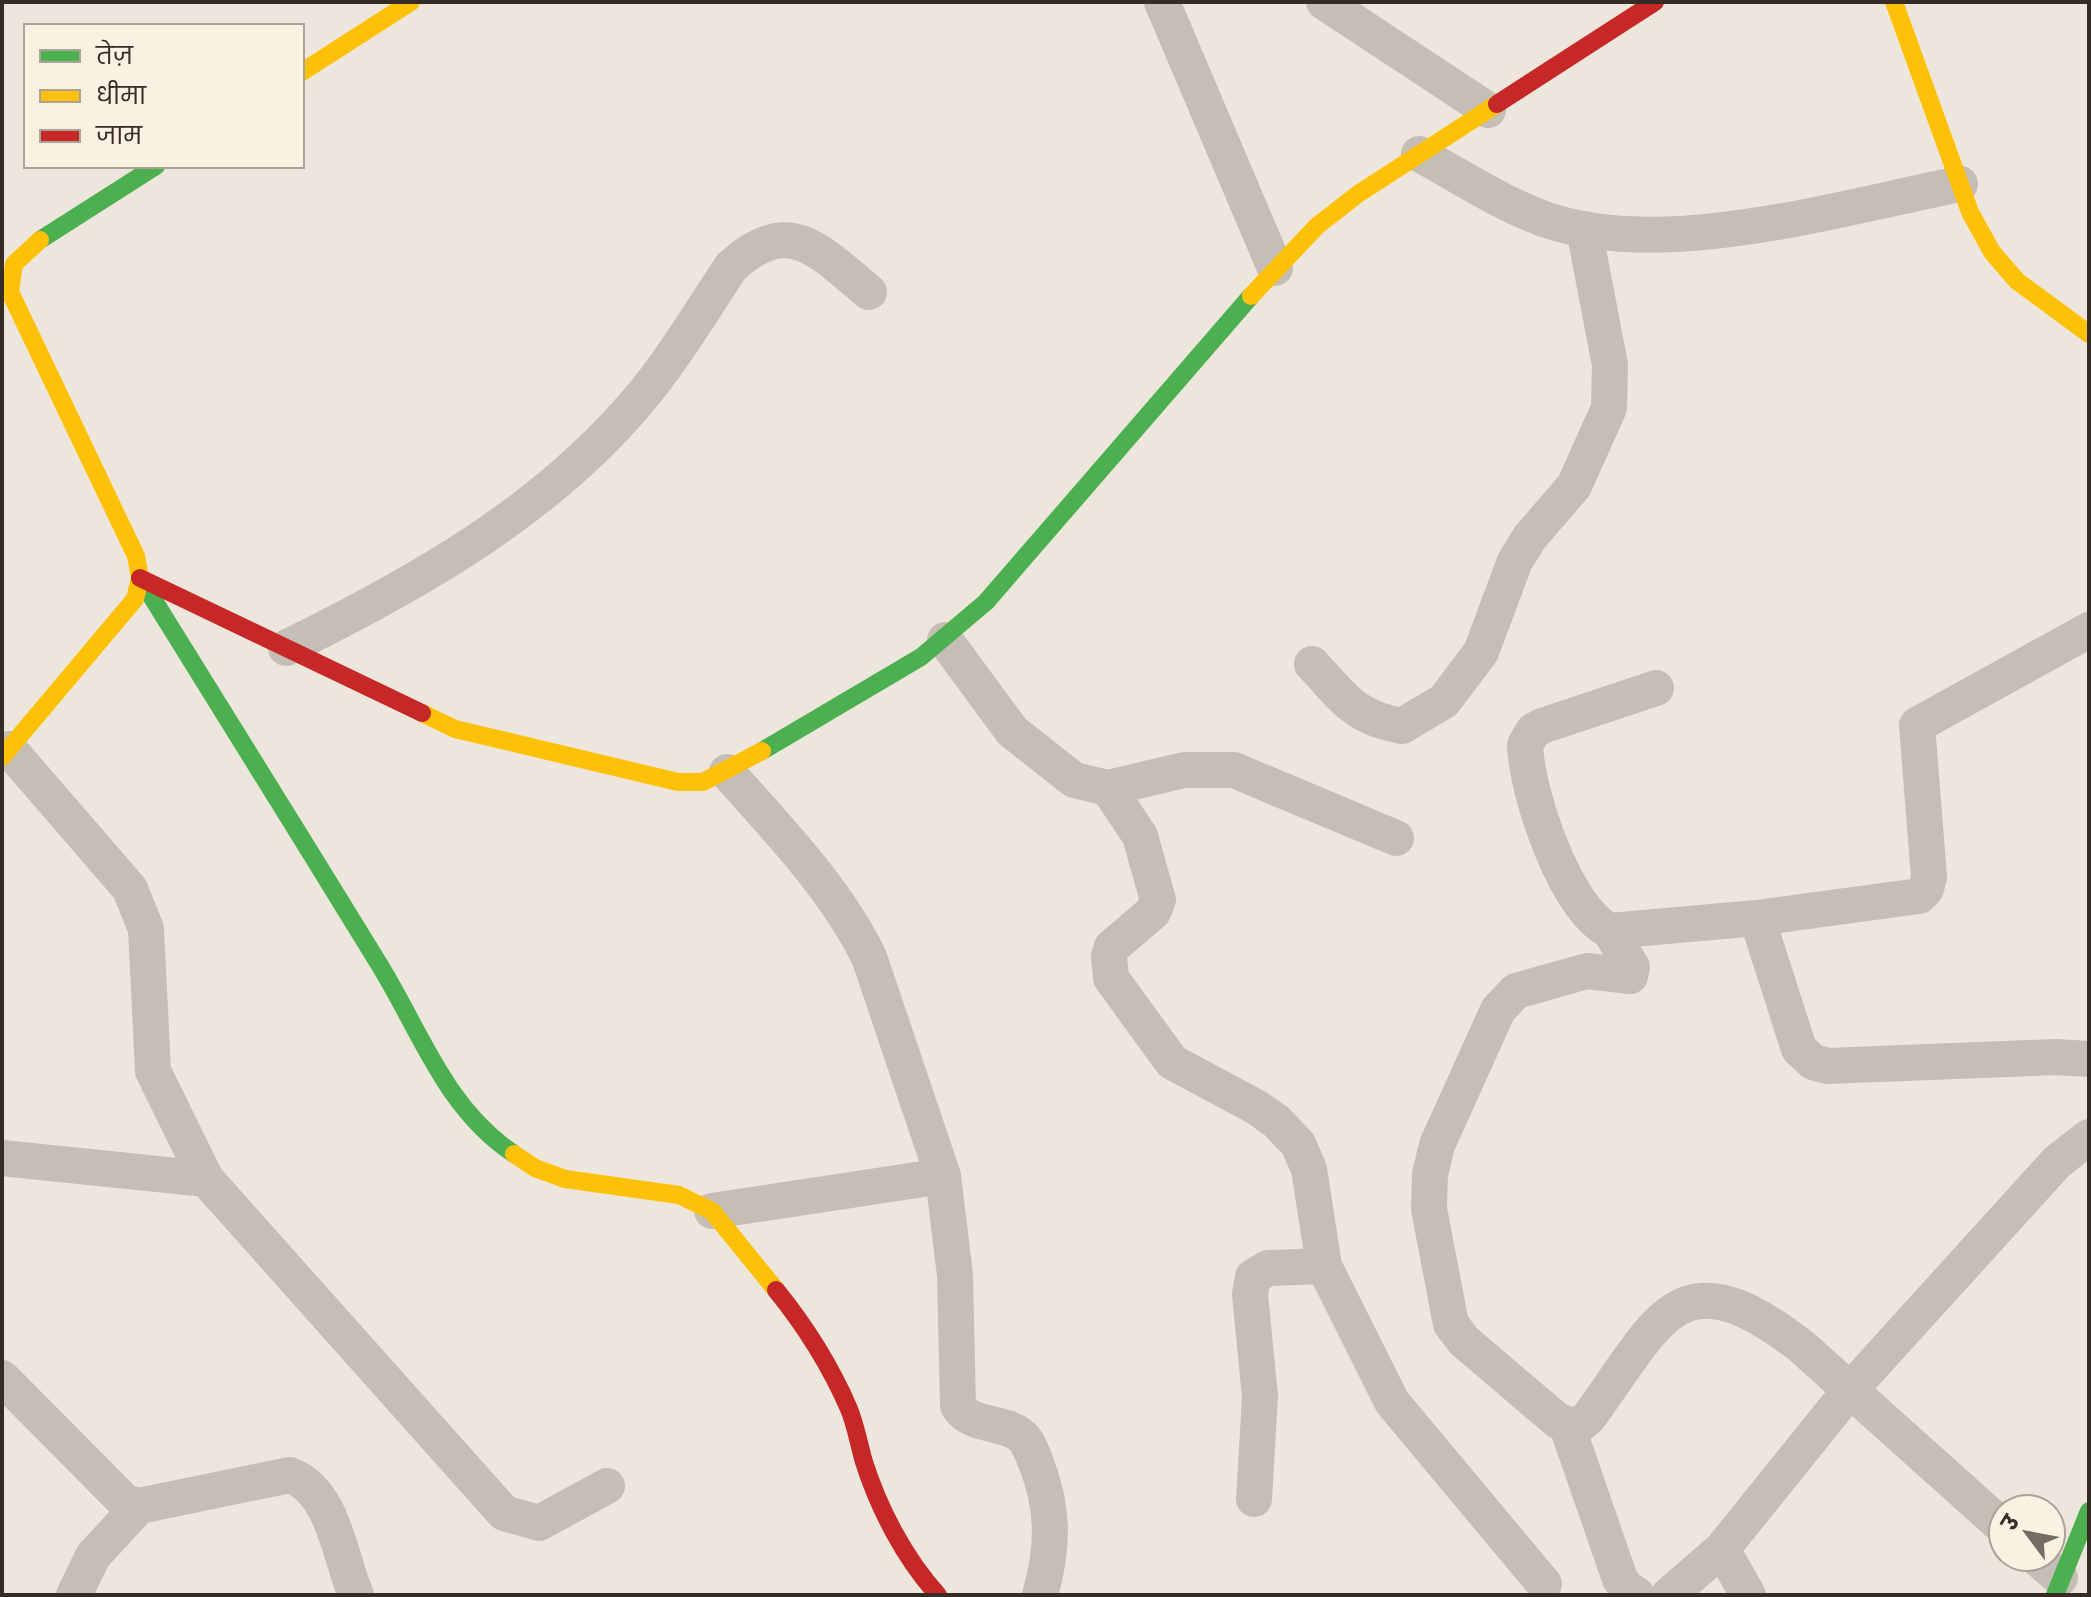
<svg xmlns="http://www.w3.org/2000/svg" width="2091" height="1597" viewBox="0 0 2091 1597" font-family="Poppins,'Noto Sans Devanagari',sans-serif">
<rect width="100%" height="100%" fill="#ede6dd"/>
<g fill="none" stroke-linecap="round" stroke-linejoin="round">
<g stroke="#c5beb7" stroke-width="36">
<polyline points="1162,2 1275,268"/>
<polyline points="1324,2 1488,110"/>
<path d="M1419,154C1460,176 1500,203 1544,219C1662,261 1839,208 1960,184"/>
<polyline points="945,640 1012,731 1074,780 1108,788 1184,770 1234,770 1396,838"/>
<path d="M286,648C414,585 543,513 637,402C672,361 701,312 731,267C789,213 819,251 869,292"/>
<path d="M1312,664C1344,698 1353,717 1402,726L1444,701L1481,652L1515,561L1530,537L1574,486L1609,408L1610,365L1584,229"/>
<path d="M1656,688L1542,726L1533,731L1525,745C1527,794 1565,909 1610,931L1757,918L1919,896L1926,889L1929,877L1917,725L2089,630"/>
<polyline points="9,749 130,889 146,929 153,1071 206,1179 504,1513 539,1523 607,1486"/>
<path d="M727,772C777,828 835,888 869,957L943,1176L955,1275L958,1406C971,1427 1001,1421 1019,1434C1028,1440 1031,1451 1035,1460C1054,1508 1054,1546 1040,1595"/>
<polyline points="1108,788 1140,836 1158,900 1153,912 1112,947 1109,956 1111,978 1172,1062 1256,1107 1276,1121 1298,1144 1309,1169 1324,1266 1392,1402 1544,1584"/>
<polyline points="1757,918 1799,1049 1813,1062 1828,1066 2056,1057 2089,1059"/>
<path d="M1610,931L1632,967L1630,976L1587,971L1516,991L1498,1010L1437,1145L1430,1174L1429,1209L1451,1324L1464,1341L1558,1421L1577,1427L1589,1417C1661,1318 1679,1252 1801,1346L2003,1527"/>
<polyline points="2,1158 206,1179"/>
<polyline points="712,1211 943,1176"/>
<path d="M2,1378L125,1502L139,1506L290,1475C334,1492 339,1555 356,1595"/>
<polyline points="1567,1426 1620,1579 1626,1588 1637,1595"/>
<polyline points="1254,1499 1260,1397 1250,1294 1253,1277 1268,1268 1324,1266"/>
<polyline points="1722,1549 1748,1595"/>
<polyline points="2036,1557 2060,1578"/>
<polyline points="74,1595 93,1556 139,1506"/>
<polyline points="1669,1595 1722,1549 1850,1390 2057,1162 2089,1137"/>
</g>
<g stroke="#4caf50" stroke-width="18">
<polyline points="40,240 156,166"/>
<path d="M140,578C220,707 300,835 379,964C421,1032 445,1108 514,1154"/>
<polyline points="762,751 921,657 986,602 1251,296"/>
<polyline points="2055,1595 2089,1511"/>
</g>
<g stroke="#ffc107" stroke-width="18">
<polyline points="1894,2 1970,212 1992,252 2017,281 2089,334"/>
<polyline points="302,72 411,2"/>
<polyline points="1251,296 1317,226 1358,194 1497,104"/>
<polyline points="422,713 455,729 678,782 703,782 762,751"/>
<polyline points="2,757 135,599 140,578 136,556 10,292 14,264 40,240"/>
<polyline points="514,1154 535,1168 565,1179 679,1195 712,1211 776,1290"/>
</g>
<g stroke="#c62828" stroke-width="18">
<polyline points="1497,104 1655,2"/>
<polyline points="140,578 422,713"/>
<path d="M776,1290C806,1327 830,1365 849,1409C856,1426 859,1445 864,1462C879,1509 905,1559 938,1595"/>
</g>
</g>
<rect width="2091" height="1597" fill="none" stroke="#362b25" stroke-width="8"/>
<rect x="24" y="24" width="280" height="144" fill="#fbf1e3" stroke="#aca297" stroke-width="2"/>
<rect x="40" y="50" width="40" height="12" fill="#4caf50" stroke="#aca297" stroke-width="2"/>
<text x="96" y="64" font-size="24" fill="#362b25">तेज़</text>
<rect x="40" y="90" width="40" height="12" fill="#ffc107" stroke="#aca297" stroke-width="2"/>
<text x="96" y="104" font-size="24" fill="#362b25">धीमा</text>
<rect x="40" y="130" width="40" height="12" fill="#c62828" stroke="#aca297" stroke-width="2"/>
<text x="96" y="144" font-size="24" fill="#362b25">जाम</text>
<g transform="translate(2027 1533) rotate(302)"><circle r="38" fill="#fbf1e3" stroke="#aca297" stroke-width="2"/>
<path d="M0-6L14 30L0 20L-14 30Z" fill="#766c65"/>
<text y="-12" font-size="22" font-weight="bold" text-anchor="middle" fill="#362b25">उ</text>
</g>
</svg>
